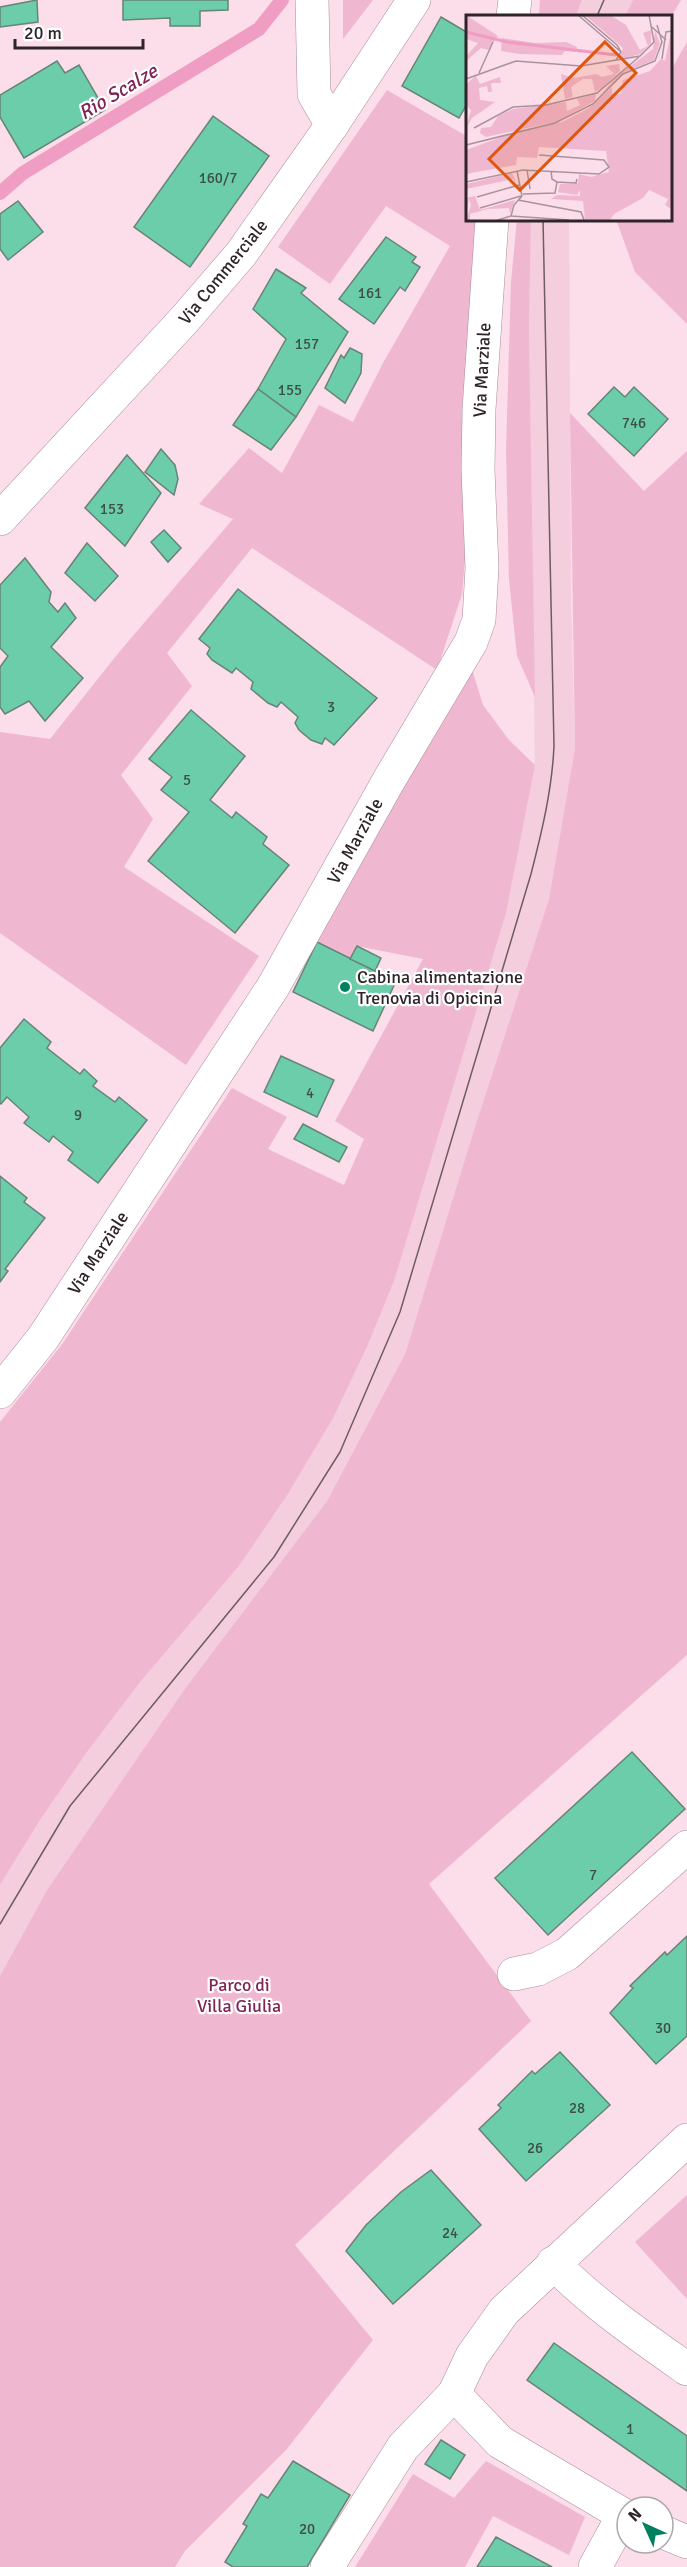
<svg xmlns="http://www.w3.org/2000/svg" width="687" height="2567" viewBox="0 0 687 2567" font-family="Signika,sans-serif">
<rect width="100%" height="100%" fill="#fcddea"/>
<g fill="#f4cedd">
<polygon points="582,0 633,0 625,16 576,16"/>
<polygon points="531,219 569,219 571,605 575,748 549,899 474,1130 405,1354 327,1501 184,1690 47,1890 0,1976 0,1885 42,1817 87,1752 141,1681 239,1566 288,1494 333,1417 367,1347 394,1281 535,765 529,329"/>
</g>
<g fill="#efb8d0">
<polygon points="343,0 373,0 343,39"/>
<polygon points="540,0 582,0 576,16 539,16"/>
<polygon points="633,0 681,0 671,17 625,16"/>
<polygon points="687,42 687,324 635,272 616,219 670,219 671,70"/>
<polygon points="387,90 468,137 468,219 478,219 462,410 467,534 462,594 437,670 252,548 167,653 192,686 121,775 153,819 124,867 259,956 186,1065 0,933 0,732 50,739 120,651 233,519 199,504 249,448 282,473 319,405 353,422 383,363 450,246 386,206 330,284 278,247"/>
<polygon points="517,219 531,219 529,329 535,697 517,656 509,580 506,450 511,282"/>
<polygon points="570,413 644,491 687,451 687,1655 429,1884 531,2021 295,2245 373,2340 286,2450 185,2551 175,2567 0,2567 0,1976 47,1890 184,1690 327,1501 405,1354 474,1130 549,899 575,748"/>
<polygon points="471,666 483,705 509,740 535,765 506,913 394,1281 367,1347 333,1418 288,1494 239,1566 141,1681 87,1752 42,1817 0,1885 0,1422 63,1343 232,1088 287,1117 268,1149 344,1185 364,1139 335,1121 423,959 357,946 350,959 317,942"/>
<polygon points="687,2195 687,2299 635,2242"/>
<polygon points="486,2461 585,2517 569,2555 493,2516 465,2567 355,2567 413,2474 454,2498"/>
</g>
<g fill="none" stroke-linecap="round" stroke-linejoin="round">
<polyline stroke="#ef9dc2" stroke-width="14" points="0,193 23,173 259,29 282,0"/>
</g>
<g fill="#6bcda9" stroke="#678478" stroke-width="1.5">
<polygon points="37,0 38,22 0,27 0,7"/>
<polygon points="123,0 228,0 228,10 200,11 200,26 170,26 170,18 123,20"/>
<polygon points="441,17 468,33 468,102 459,118 402,86"/>
<polygon points="57,61 65,73 79,65 105,110 24,158 0,117 0,95"/>
<polygon points="213,116 269,156 190,267 134,227"/>
<polygon points="18,201 43,232 8,260 0,249 0,214"/>
<polygon points="386,237 416,257 412,262 420,267 405,291 400,287 374,324 339,299"/>
<polygon points="276,269 306,288 301,293 348,332 296,417 258,389 286,339 253,309"/>
<polygon points="350,348 362,354 361,373 345,403 325,388 341,355 344,358"/>
<polygon points="614,387 625,397 634,387 668,419 634,456 588,414"/>
<polygon points="258,389 296,417 271,450 233,425"/>
<polygon points="161,449 175,465 178,479 174,495 145,472"/>
<polygon points="127,455 161,493 125,546 85,508"/>
<polygon points="164,530 181,548 168,562 151,542"/>
<polygon points="87,543 118,576 95,601 65,573"/>
<polygon points="25,558 51,592 49,602 58,612 65,603 76,618 51,647 83,678 45,721 29,701 5,714 0,707 0,667 8,656 0,648 0,585"/>
<polygon points="238,589 377,698 334,745 325,738 322,744 311,740 299,730 295,723 298,717 281,702 277,707 268,703 251,689 253,682 236,668 232,673 212,660 207,654 210,648 199,639"/>
<polygon points="191,710 245,756 210,800 232,818 236,812 267,837 263,844 289,865 235,933 148,861 189,812 161,790 172,777 149,759"/>
<polygon points="317,942 396,981 373,1031 293,992"/>
<polygon points="357,946 381,958 375,971 350,959"/>
<polygon points="24,1019 51,1042 47,1048 80,1074 84,1069 97,1081 93,1086 115,1102 119,1097 147,1120 98,1183 68,1160 73,1152 53,1136 49,1142 24,1123 29,1117 7,1097 1,1104 0,1103 0,1048"/>
<polygon points="281,1056 334,1080 317,1117 264,1092"/>
<polygon points="303,1124 347,1147 339,1162 294,1139"/>
<polygon points="0,1176 27,1198 24,1202 45,1218 5,1269 8,1271 0,1282"/>
<polygon points="632,1752 685,1809 548,1935 495,1878"/>
<polygon points="687,1936 687,2036 656,2064 610,2013 633,1988 630,1986 665,1952 667,1955"/>
<polygon points="560,2052 610,2105 526,2181 479,2129 501,2108 498,2105 532,2071 535,2074"/>
<polygon points="431,2170 481,2225 393,2304 346,2251 366,2225 401,2192"/>
<polygon points="554,2343 687,2436 687,2491 527,2380"/>
<polygon points="441,2440 465,2455 450,2479 425,2464"/>
<polygon points="293,2461 350,2495 307,2567 233,2567 225,2562 247,2526 243,2524 261,2494 268,2498"/>
<polygon points="496,2537 552,2567 477,2567"/>
</g>
<g fill="none" stroke-linecap="round" stroke-linejoin="round">
<defs>
<g id="minor">
<polyline points="312,0 314,94 332,125"/>
<polyline points="513,16 515,0"/>
<polyline points="0,1392 43,1338 273,987 389,780 471,642 479,620 482,568 478,470 479,409 492,219"/>
<polyline points="514,1974 538,1969 567,1954 687,1847"/>
<path d="M553,2263C594,2304 640,2336 687,2369"/>
<polyline points="454,2394 500,2442 627,2517"/>
<polyline points="663,2532 687,2542"/>
<polyline points="327,2567 403,2447 454,2394 472,2356 504,2311 687,2140"/>
<polyline points="595,2567 623,2516"/>
</g>
<polyline id="secondary" points="0,519 185,319 241,254 332,125 414,0"/>
</defs>
<use href="#minor" stroke="#aa8d99" stroke-width="34"/>
<use href="#secondary" stroke="#aa8d99" stroke-width="34"/>
<use href="#minor" stroke="#fff" stroke-width="33"/>
<use href="#secondary" stroke="#fff" stroke-width="33"/>
<g stroke="#6d5c64" stroke-width="1.5">
<polyline points="597,16 604,0"/>
<path d="M0,1924L70,1806L274,1557L340,1452L400,1312L531,874C542,831 552,790 554,746L543,219"/>
</g>
</g>
<circle fill="#01805f" stroke="#fff" stroke-width="2" cx="345" cy="987" r="6"/>
<g text-anchor="middle" dominant-baseline="central" stroke-width="4.5" stroke-linejoin="round" paint-order="stroke">
<g font-size="15" fill="#3e4e49">
<text x="218" y="178">160/7</text>
<text x="370" y="293">161</text>
<text x="307" y="344">157</text>
<text x="290" y="390">155</text>
<text x="634" y="423">746</text>
<text x="112" y="509">153</text>
<text x="331" y="707">3</text>
<text x="187" y="780">5</text>
<text x="310" y="1093">4</text>
<text x="78" y="1115">9</text>
<text x="593" y="1875">7</text>
<text x="663" y="2028">30</text>
<text x="577" y="2108">28</text>
<text x="535" y="2148">26</text>
<text x="450" y="2233">24</text>
<text x="630" y="2429">1</text>
<text x="307" y="2529">20</text>
</g>
<g font-size="18" fill="#2f2429" stroke="#fff">
<text transform="translate(223 272) rotate(-51)">Via Commerciale</text>
<text transform="translate(482 370) rotate(-87)">Via Marziale</text>
<text transform="translate(355 841) rotate(-61)">Via Marziale</text>
<text transform="translate(98 1253) rotate(-57)">Via Marziale</text>
</g>
<g font-size="18" fill="#2f2429" stroke="#fff" text-anchor="start">
<text x="357" y="977">Cabina alimentazione<tspan x="357" dy="21">Trenovia di Opicina</tspan></text>
</g>
<g font-size="18" fill="#802356" stroke="#fff">
<text x="239" y="1985">Parco di<tspan x="239" dy="21">Villa Giulia</tspan></text>
</g>
<g font-size="20" font-style="italic" fill="#812356" stroke="#fff">
<text transform="translate(118 92) rotate(-31)">Rio Scalze</text>
</g>
</g>
<g transform="translate(466 15)">
<rect width="206" height="206" fill="#fcddea"/>
<path d="M0,0L32,21L22,35L15,33L0,46V41L12,28L0,24ZM119,0H144L160,10L174,35L182,31L177,18L185,15V28L174,39L153,45L157,33ZM189,16L194,28L188,45L159,57L132,83L149,63L187,34ZM205,17V194L199,190L202,184L183,175L177,183L148,199L144,205H119L117,186L85,184L91,180L114,181V175L111,180L92,177L94,169L112,168L113,159L125,162L143,157L140,136L73,132L71,143L51,142L50,150L0,159V135L55,115L96,107L123,93L146,72V79H155L157,65L184,56L195,44L199,46ZM36,23L69,28L100,27L111,32L110,37L99,36L96,40L53,39L35,36ZM153,49L154,56L136,73L129,77L126,64H117L105,72L107,82L99,84L95,59L108,63L130,59L136,62L148,59L140,51ZM10,61L14,69L34,62L35,68H25L26,77H22L21,71L13,73L14,85L29,87L6,103L0,113L5,95L1,91L0,69ZM130,79L129,86L90,107L20,122L14,118L15,113L25,112L32,101L47,94L100,87L101,96L114,90L111,84ZM46,158L51,168L47,164L0,174V169ZM9,181L14,195L49,185L44,199L43,193L22,194L4,199V205H0L5,190L3,184L0,199V183Z" fill="#efb8d0"/>
<path fill="none" stroke="#ef9dc2" stroke-width="3" d="M0,17L41,27L150,40"/>
<path fill="none" stroke="#aa939d" stroke-width="1.5" d="M112,0L155,37M116,0L151,30L155,37L150,45M186,12L200,25M196,44L200,17L206,16M13,58L27,27M0,64L50,46L115,51L174,41L188,27L183,0M8,113L47,92L80,90L131,78L173,42M0,130L89,108L127,89L157,59L189,46L196,27L191,10M61,155L64,174M0,167L57,155L133,159L143,152L138,145L73,140M91,167L110,168L111,164M57,179L89,178L91,167L86,164L85,156M11,182L53,170M52,185L115,197L118,205M14,193L55,181M45,201L103,205M32,205L45,201L48,190L56,181L51,156"/>
<path fill="#df560d" fill-opacity="0.15" stroke="#df560d" stroke-width="3" d="M139,27L170,58L54,175L23,144Z"/>
<rect width="206" height="206" fill="none" stroke="#2f2429" stroke-width="3"/>
</g>
<g transform="translate(645 2525) rotate(315)"><circle r="28" fill="#ffffff" stroke="#aca7a9" stroke-width="1.5"/>
<path d="M0-4.5L10 22L0 15L-10 22Z" fill="#01805f"/>
<text y="-9" font-size="16" font-weight="bold" text-anchor="middle" fill="#2f2429">N</text>
</g>
<path d="M15 39v9h128v-9" fill="none" stroke="#2f2429" stroke-width="3"/>
<text x="24" y="39" font-size="18" fill="#2f2429" stroke="#ffffff" stroke-width="4.5" paint-order="stroke">20 m</text>
</svg>
